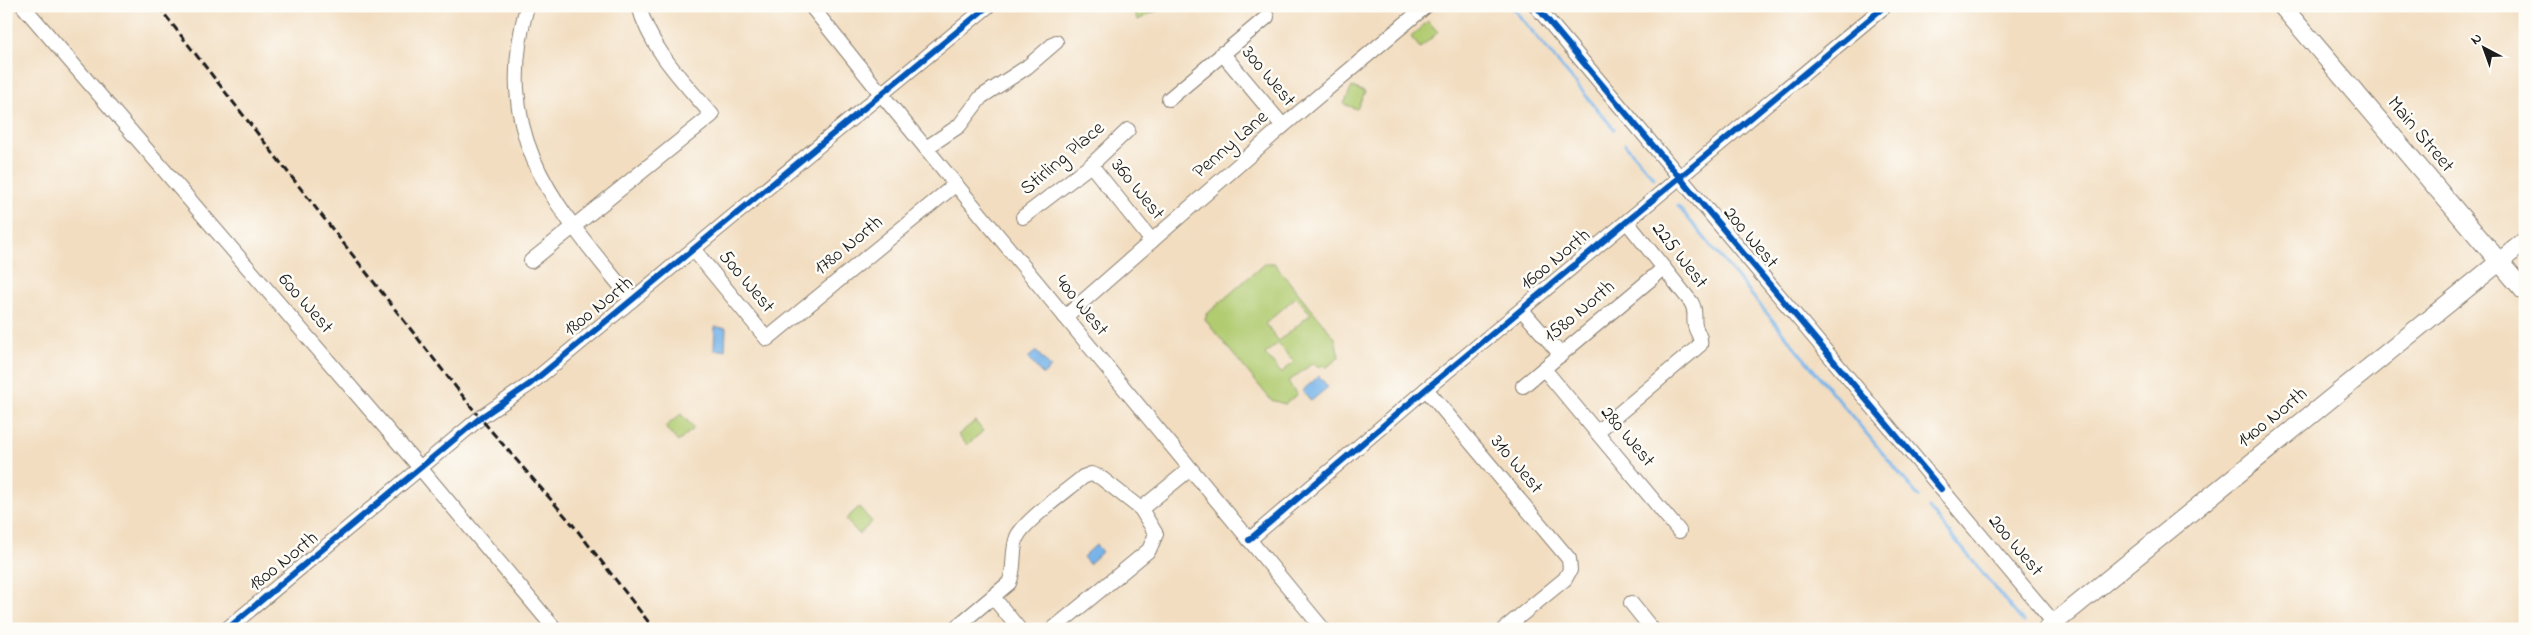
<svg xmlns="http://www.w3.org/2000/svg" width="2531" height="635" viewBox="0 0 2531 635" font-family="'Indie Flower',sans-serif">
<rect width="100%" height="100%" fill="#fdfcf7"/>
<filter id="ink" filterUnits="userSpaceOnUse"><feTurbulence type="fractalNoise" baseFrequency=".02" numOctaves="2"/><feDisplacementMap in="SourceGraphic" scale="10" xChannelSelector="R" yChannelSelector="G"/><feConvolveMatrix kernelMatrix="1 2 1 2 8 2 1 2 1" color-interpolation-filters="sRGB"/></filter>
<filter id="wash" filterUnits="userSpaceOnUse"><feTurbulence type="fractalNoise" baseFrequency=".0096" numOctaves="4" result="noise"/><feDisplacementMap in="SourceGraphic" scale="20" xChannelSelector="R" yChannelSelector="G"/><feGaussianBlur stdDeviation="1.12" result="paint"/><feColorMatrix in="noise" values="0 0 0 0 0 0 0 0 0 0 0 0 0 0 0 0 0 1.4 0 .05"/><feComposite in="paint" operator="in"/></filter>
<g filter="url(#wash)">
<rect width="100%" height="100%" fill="#f2ddc0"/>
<g fill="#b0cb70" stroke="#667446" fill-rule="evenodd">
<polygon points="1131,6 1166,6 1138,20"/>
<polygon points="1428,21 1438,32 1420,48 1411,37"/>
<polygon points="1352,87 1365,92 1357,109 1344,104"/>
<path d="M1265,263H1274L1335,338L1339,357L1326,368L1323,365L1318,368L1313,363L1288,382L1297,395L1285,404L1271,400L1205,320L1207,314ZM1296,297L1311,314L1279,341L1265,324ZM1278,343L1294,362L1281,373L1265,354Z"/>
<polygon points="681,414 694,428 678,442 665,427"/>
<polygon points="975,421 983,431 967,445 958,435"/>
<polygon points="859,507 872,522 859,534 846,519"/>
</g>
<g fill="#77b4e9" stroke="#4a6882">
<polygon points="715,327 726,328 725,350 714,350"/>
<polygon points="1036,351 1051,368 1043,375 1028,358"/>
<polygon points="1319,376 1328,387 1311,401 1302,391"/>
<polygon points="1096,545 1102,552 1089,564 1083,557"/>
</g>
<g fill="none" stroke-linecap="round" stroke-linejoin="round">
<g stroke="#77b4e9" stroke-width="3">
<polyline points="1511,6 1614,129"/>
<polyline points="1625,144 1654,178"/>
<polyline points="1678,206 1919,497"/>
<polyline points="1929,508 2023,622"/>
</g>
</g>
</g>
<g filter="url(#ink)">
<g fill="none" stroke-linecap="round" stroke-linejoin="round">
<defs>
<g id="minor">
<polyline points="23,6 421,469 555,629"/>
<path d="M527,6C491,139 555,205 632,300"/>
<polyline points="811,6 882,95 1323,629"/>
<polyline points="1536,6 2059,629"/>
<polyline points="1222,53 1283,126"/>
<polyline points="1169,99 1267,17"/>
<polyline points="926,148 959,126 981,97 1027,67 1056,42"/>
<polyline points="1091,165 1152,241"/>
<polyline points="1023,217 1091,165 1128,130"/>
<polyline points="694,250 767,339 956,184"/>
<path d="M531,261L712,115C684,82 650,49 639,6"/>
<polyline points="1522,310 1561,355"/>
<polyline points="1065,317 1283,126 1426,6"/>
<polyline points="1544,369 1679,531"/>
<polyline points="1523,386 1664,268"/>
<polyline points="1426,389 1569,559 1570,570 1565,579 1504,629"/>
<path d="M1597,432L1700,345C1702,336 1697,334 1695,326C1693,317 1697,311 1691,302L1627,222"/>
<polyline points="1141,509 1190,469"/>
<polyline points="1249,540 1426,389 1885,6"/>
<polyline points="993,597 1019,629"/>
<polyline points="1631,603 1652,629"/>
<polyline points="227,629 480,418 530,384 988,6"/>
<path d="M954,629L1009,583C1016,568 1011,553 1017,537C1024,521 1068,490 1083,477L1091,474L1100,477L1141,509L1156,534L1149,550L1053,629"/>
</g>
<g id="major">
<polyline points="2282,6 2525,292"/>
<polyline points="2047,629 2525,241"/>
</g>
</defs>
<use href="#minor" stroke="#877c6e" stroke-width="16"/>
<use href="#major" stroke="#877c6e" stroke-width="20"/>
<use href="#minor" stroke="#fff" stroke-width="14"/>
<use href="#major" stroke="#fff" stroke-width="18"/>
<polyline stroke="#1c1c1c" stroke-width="3" stroke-dasharray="8 4" stroke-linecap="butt" points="158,6 480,418 573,525 654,629"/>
<defs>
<g id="cycleway">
<polyline points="1536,6 1941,489"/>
<polyline points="1249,540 1426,389 1885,6"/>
<polyline points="227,629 480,418 530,384 988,6"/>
</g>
</defs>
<use href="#cycleway" stroke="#fdfcf7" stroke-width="9"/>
<use href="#cycleway" stroke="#0057b8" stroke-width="6"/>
</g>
</g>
<g text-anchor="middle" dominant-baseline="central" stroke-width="5" stroke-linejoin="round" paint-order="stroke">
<g font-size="20" fill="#1c1c1c" stroke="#fdfcf7">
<text transform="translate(1268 77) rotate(50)">300 West</text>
<text transform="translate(2420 135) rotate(50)">Main Street</text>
<text transform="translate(1231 145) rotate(-41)">Penny Lane</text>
<text transform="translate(1063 159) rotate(-40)">Stirling Place</text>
<text transform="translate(1137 190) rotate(51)">360 West</text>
<text transform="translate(1750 238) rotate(50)">200 West</text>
<text transform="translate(849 246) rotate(-39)">1780 North</text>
<text transform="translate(1679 256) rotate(52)">225 West</text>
<text transform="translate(1556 260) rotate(-40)">1600 North</text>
<text transform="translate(746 282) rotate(50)">500 West</text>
<text transform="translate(305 304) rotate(49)">600 West</text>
<text transform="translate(1081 306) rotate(51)">400 West</text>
<text transform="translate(599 307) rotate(-39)">1800 North</text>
<text transform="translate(1580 312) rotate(-40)">1580 North</text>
<text transform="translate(2273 418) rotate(-39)">1400 North</text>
<text transform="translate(1627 437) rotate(50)">280 West</text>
<text transform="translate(1516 465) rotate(50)">310 West</text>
<text transform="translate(2015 546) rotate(50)">200 West</text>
<text transform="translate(284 562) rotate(-39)">1800 North</text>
</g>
</g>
<rect width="2531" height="635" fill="none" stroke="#fdfcf7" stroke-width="25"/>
<g transform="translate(2484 48) rotate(319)" stroke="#fdfcf7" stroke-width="4" paint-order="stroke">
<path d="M0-4L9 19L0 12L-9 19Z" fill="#1c1c1c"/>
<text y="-8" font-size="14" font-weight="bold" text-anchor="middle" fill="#1c1c1c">N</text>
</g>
</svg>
